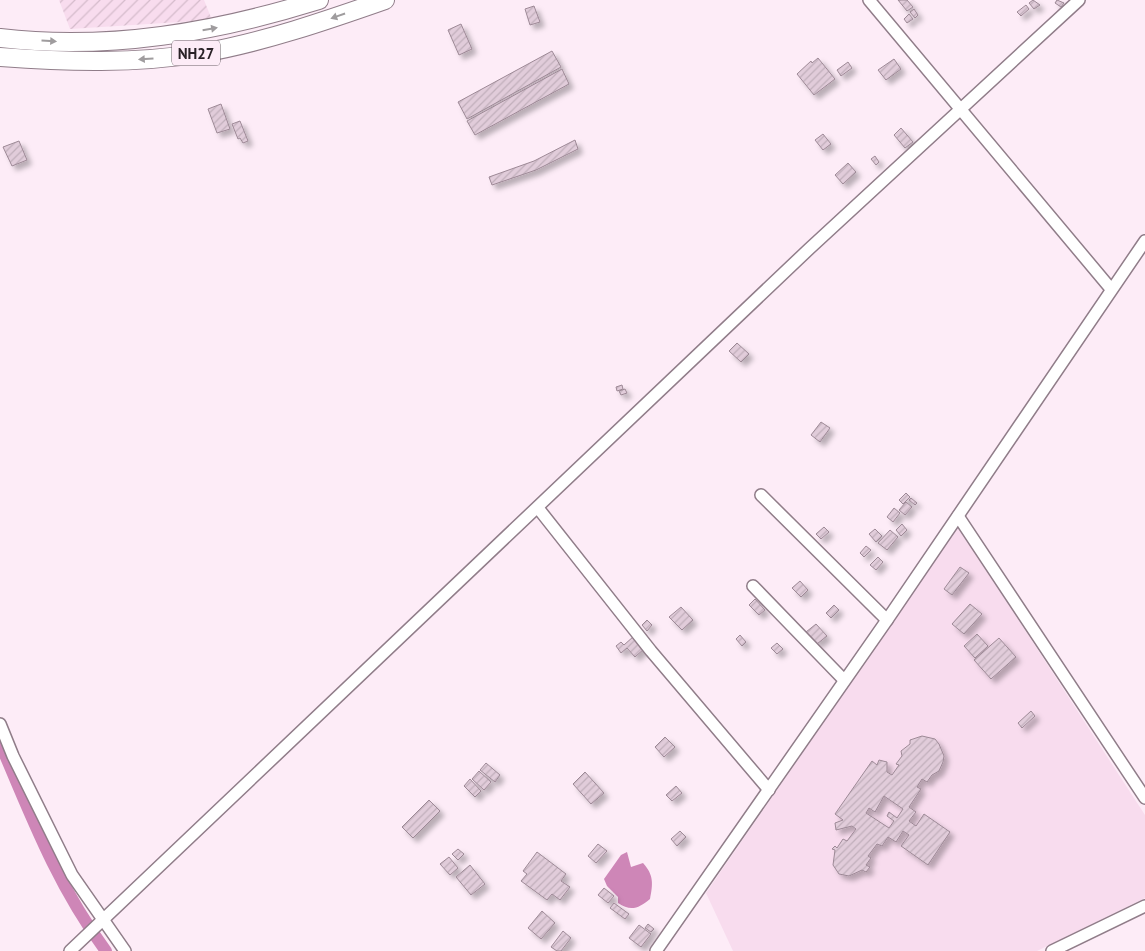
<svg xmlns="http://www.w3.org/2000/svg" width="1145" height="951" viewBox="0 0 1145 951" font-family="'PT Sans',sans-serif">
<defs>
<pattern id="industrial-furrows" width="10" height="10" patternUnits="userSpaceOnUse" patternTransform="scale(1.25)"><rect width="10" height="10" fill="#f8dcee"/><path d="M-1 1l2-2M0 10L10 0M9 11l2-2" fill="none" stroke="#d5bccc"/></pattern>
<pattern id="building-hatch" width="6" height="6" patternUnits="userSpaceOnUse" patternTransform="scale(1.25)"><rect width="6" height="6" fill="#e1ccda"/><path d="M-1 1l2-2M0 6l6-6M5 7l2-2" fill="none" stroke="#c1afbb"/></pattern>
<filter id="shadow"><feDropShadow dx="4.5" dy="4.5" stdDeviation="2.5" flood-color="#0004"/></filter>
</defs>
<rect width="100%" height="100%" fill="#fdecf7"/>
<polygon fill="#f8dcee" points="958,527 1145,815 1145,898 1037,951 733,951 706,893"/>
<polygon fill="url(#industrial-furrows)" points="59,0 204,0 212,20 70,29"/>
<path fill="#ce86b7" d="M627,852L631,867L643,863C654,875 653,884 650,899C639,908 631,912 618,903V897L607,886L604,879L621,855Z"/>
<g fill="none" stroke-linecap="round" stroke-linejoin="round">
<path stroke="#ce86b7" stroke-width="12" d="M0,743C31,816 58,887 106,951"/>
</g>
<g fill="url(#building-hatch)" stroke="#9d8996" fill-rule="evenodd" filter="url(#shadow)">
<polygon points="898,0 907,0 913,7 907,11"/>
<polygon points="1033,0 1040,5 1034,9 1029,3"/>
<polygon points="1057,0 1064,3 1061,7 1055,3"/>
<polygon points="1026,5 1029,9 1021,16 1017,12"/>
<polygon points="534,6 540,22 530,25 525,9"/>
<polygon points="914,9 918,15 915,18 910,12"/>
<polygon points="909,14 913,19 907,23 904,19"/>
<polygon points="461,24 472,49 459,55 448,30"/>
<polygon points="552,51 561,67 467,119 458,102"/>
<polygon points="818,58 835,79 814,95 797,74 811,61 812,63"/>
<polygon points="894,59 901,69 886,80 878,70"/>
<polygon points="848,62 852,68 841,76 837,70"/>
<polygon points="562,69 569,84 475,135 467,121"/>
<polygon points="221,104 230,129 217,133 208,109"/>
<polygon points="240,121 248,141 243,143 240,138 238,139 232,124"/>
<polygon points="901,128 913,142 905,148 894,135"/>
<polygon points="823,134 831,144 823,150 815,140"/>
<polygon points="575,140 578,149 536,170 492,185 489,177 534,161"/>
<polygon points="19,141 27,160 12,166 3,147"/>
<polygon points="875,156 879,162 876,165 871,159"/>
<polygon points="848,163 856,172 843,184 835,175"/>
<polygon points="737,343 749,354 741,362 729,351"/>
<polygon points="622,385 623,389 617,391 616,387"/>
<polygon points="625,389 627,393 621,395 619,391"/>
<polygon points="821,422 830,428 820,442 811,435"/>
<polygon points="906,493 910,497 903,504 899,500"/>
<polygon points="911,498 917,503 915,505 909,500"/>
<polygon points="906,502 912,507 905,515 899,510"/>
<polygon points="894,508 900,513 893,522 887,517"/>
<polygon points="902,524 907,530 901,536 896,530"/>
<polygon points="824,527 829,532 821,539 816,534"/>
<polygon points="875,529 882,536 876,542 869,534"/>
<polygon points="890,530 898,537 887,550 878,543"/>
<polygon points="866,546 871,550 864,557 860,553"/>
<polygon points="878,557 883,562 876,570 870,565"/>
<polygon points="960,567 969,573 952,595 944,589"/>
<polygon points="800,581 808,590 801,597 792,588"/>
<polygon points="755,599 765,610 759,615 749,605"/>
<polygon points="970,604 982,614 964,634 952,624"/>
<polygon points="834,605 839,610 831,618 826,613"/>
<polygon points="681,607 693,620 682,630 669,617"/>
<polygon points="647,620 652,625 647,631 642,625"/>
<polygon points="816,624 827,636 817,644 806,632"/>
<polygon points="977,634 988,646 975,658 964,646"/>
<polygon points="740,635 746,642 742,646 736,639"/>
<polygon points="634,636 645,648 635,657 627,648 621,653 616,646 621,642 624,645"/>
<polygon points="999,638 1016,657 991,679 974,660"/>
<polygon points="777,643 783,649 777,654 771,648"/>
<polygon points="1031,711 1035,716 1022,728 1018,723"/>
<path d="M922,736L935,739L939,744L944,756L943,762L939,771L932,775L927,782L922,779L917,787L921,789L909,807L916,812L909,821L916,826L924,814L950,832L928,865L901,846L909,835L903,831L896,842L888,837L882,846L877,844L868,856L871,858L866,865L870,867L866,872L862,870L849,876L839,874L833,865L835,850L832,849L835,846L837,848L843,839L847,841L856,829L852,826L836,830L835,823L843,820L835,814L872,761L877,765L879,760L887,762V772L892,775L899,765L896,764L902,756L901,751L910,744V740ZM884,796L903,809L897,818L889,812L887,816L894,821L889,828L866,813L869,808L875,812Z"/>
<polygon points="665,737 675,747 664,757 655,747"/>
<polygon points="486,763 500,775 495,782 480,770"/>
<polygon points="479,771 491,782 484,790 472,779"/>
<polygon points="585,772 604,793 591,804 573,784"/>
<polygon points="470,779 481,791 475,797 464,786"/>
<polygon points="676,786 682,793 672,801 666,795"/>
<polygon points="429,800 440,811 413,838 402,827"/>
<polygon points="680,831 686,837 677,846 671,839"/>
<polygon points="598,844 607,851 596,863 588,856"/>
<polygon points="458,849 464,854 458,860 452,854"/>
<polygon points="537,852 566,874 561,881 570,887 560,900 552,894 547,900 521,881 527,874 523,871"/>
<polygon points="449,857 458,868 450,875 440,864"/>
<polygon points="470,865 485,884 471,895 456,877"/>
<polygon points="604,888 614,896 608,903 598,895"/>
<polygon points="614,903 629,914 625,919 610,908"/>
<polygon points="542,911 555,923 541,939 528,928"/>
<polygon points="648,924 654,929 651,932 645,928"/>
<polygon points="639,925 651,934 641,947 629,938"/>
<polygon points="563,931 571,938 561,951 557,951 551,947"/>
</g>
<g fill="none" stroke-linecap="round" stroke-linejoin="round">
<defs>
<g id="minor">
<polyline points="869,0 1111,289"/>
<polyline points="761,495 887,620"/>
<polyline points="538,508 651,651 769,790"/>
<polyline points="958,516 1145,798"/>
<polyline points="753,586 844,680"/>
<polyline points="0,724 13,756 72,875 125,951"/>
<polyline points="70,951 809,249 1079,0"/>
<polyline points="656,951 887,620 1145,241"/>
<polyline points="1052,951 1145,906"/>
</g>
<g id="highway">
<path d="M0,38C109,51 216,32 319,0"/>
<path d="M0,57C67,62 135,64 202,53C264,42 325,21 385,0"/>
</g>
</defs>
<use href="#minor" stroke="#907d89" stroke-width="14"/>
<use href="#highway" stroke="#907d89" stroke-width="20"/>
<use href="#minor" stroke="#fff" stroke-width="11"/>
<use href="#highway" stroke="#fff" stroke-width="18"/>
</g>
<defs><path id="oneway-solid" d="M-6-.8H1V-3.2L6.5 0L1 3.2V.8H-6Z" transform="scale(1.25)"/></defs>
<g fill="#9f9c9e">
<use href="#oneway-solid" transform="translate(338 16) rotate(161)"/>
<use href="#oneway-solid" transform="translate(210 29) rotate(-10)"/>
<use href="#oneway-solid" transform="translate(49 41) rotate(3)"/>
<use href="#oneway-solid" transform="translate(146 59) rotate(176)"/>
</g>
<g text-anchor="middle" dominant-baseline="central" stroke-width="4" stroke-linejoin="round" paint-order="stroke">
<rect fill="#fdecf7" stroke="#695f65" stroke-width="1" x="172" y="40.5" width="48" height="25" rx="4"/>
<g font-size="15" font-weight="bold" fill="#2a2227">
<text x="196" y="53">NH27</text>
</g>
</g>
</svg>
